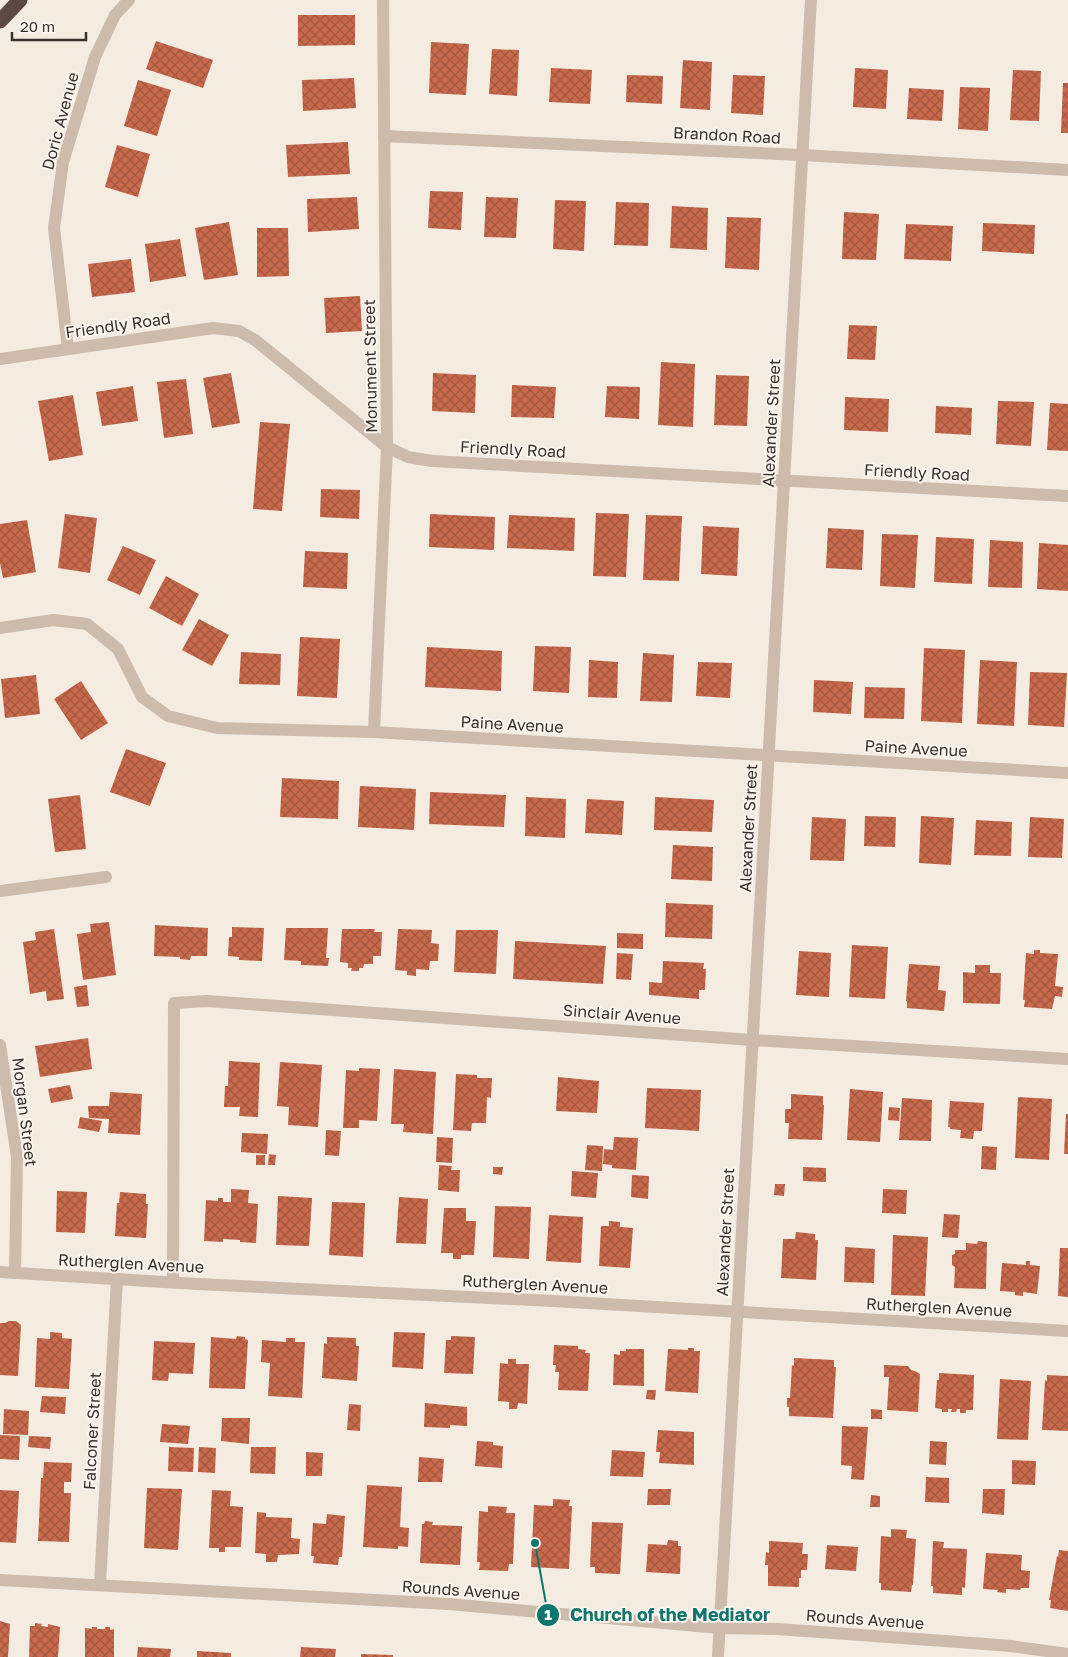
<svg xmlns="http://www.w3.org/2000/svg" width="1068" height="1657" viewBox="0 0 1068 1657" font-family="'Golos Text',sans-serif">
<defs>
<pattern id="building-cross-hatch" width="8" height="8" patternUnits="userSpaceOnUse" patternTransform="scale(1.25)"><rect width="8" height="8" fill="#c8694b"/><path d="M0 0l8 8M0 8l8-8" fill="none" stroke="#a4573f"/></pattern>
</defs>
<rect width="100%" height="100%" fill="#f4ebe1"/>
<g fill="url(#building-cross-hatch)">
<polygon points="298,15 355,15 355,45 298,46"/>
<polygon points="156,41 213,60 203,88 146,69"/>
<polygon points="431,42 469,44 466,95 429,93"/>
<polygon points="492,49 519,50 517,96 489,94"/>
<polygon points="683,60 712,62 710,110 680,108"/>
<polygon points="551,68 592,70 590,104 549,102"/>
<polygon points="855,68 888,70 886,109 853,107"/>
<polygon points="1013,70 1041,71 1039,121 1010,120"/>
<polygon points="627,75 663,76 662,104 626,102"/>
<polygon points="733,75 765,76 763,115 731,113"/>
<polygon points="354,78 356,108 303,111 302,80"/>
<polygon points="138,80 171,90 157,136 124,126"/>
<polygon points="1063,83 1068,83 1068,133 1061,133"/>
<polygon points="960,87 990,88 988,131 958,129"/>
<polygon points="909,88 944,90 942,121 907,119"/>
<polygon points="348,142 350,174 288,177 286,145"/>
<polygon points="117,145 150,154 138,197 105,187"/>
<polygon points="430,191 463,192 461,230 428,228"/>
<polygon points="357,197 359,229 308,232 307,199"/>
<polygon points="486,197 518,198 516,238 484,237"/>
<polygon points="555,200 586,201 584,251 553,249"/>
<polygon points="616,202 649,203 648,246 614,245"/>
<polygon points="672,206 708,208 707,250 670,248"/>
<polygon points="844,212 879,214 876,260 842,259"/>
<polygon points="727,217 761,218 759,270 725,268"/>
<polygon points="229,222 238,275 204,280 195,228"/>
<polygon points="983,223 1035,225 1034,254 982,251"/>
<polygon points="906,224 953,226 951,261 904,259"/>
<polygon points="257,228 288,228 289,276 257,277"/>
<polygon points="180,239 186,276 150,282 145,244"/>
<polygon points="131,259 135,292 92,297 88,264"/>
<polygon points="360,296 362,331 326,333 324,298"/>
<polygon points="849,325 877,326 875,360 847,359"/>
<polygon points="661,362 695,364 693,427 658,425"/>
<polygon points="231,373 240,423 212,428 203,378"/>
<polygon points="433,373 476,375 475,413 432,411"/>
<polygon points="716,375 749,376 747,426 714,425"/>
<polygon points="186,379 193,434 164,438 157,382"/>
<polygon points="512,385 556,387 554,418 511,417"/>
<polygon points="133,386 138,421 102,426 96,392"/>
<polygon points="607,386 640,387 639,419 605,417"/>
<polygon points="73,395 83,455 49,461 38,401"/>
<polygon points="845,397 889,399 888,432 844,430"/>
<polygon points="998,401 1034,402 1031,446 996,444"/>
<polygon points="1050,403 1068,404 1068,451 1047,450"/>
<polygon points="936,406 972,408 971,435 935,433"/>
<polygon points="260,422 290,424 282,511 253,509"/>
<polygon points="321,489 360,490 359,519 320,517"/>
<polygon points="596,513 629,514 626,577 593,576"/>
<polygon points="65,514 97,518 90,573 58,568"/>
<polygon points="430,514 495,517 494,550 429,547"/>
<polygon points="509,515 575,518 574,551 507,548"/>
<polygon points="646,515 682,516 679,581 643,580"/>
<polygon points="27,520 36,572 3,578 0,563 0,524"/>
<polygon points="703,526 739,528 737,576 701,574"/>
<polygon points="828,528 864,530 862,570 826,568"/>
<polygon points="882,534 918,535 915,588 880,586"/>
<polygon points="936,537 974,539 972,584 934,582"/>
<polygon points="990,540 1023,542 1022,588 988,587"/>
<polygon points="1039,543 1068,545 1068,591 1037,589"/>
<polygon points="123,546 156,560 140,595 107,580"/>
<polygon points="305,551 348,553 347,589 303,587"/>
<polygon points="166,576 199,594 182,626 149,608"/>
<polygon points="199,619 229,635 212,666 182,650"/>
<polygon points="300,637 340,639 337,698 297,696"/>
<polygon points="535,646 571,647 569,693 533,691"/>
<polygon points="427,647 502,651 501,691 425,687"/>
<polygon points="924,648 965,650 962,723 921,721"/>
<polygon points="241,652 281,654 280,685 239,684"/>
<polygon points="643,653 674,655 672,702 640,701"/>
<polygon points="589,660 618,662 617,698 588,697"/>
<polygon points="980,660 1017,662 1014,726 977,724"/>
<polygon points="698,662 732,663 730,698 696,696"/>
<polygon points="1030,672 1067,673 1064,727 1028,725"/>
<polygon points="36,675 40,714 5,718 1,679"/>
<polygon points="814,680 853,682 851,714 813,712"/>
<polygon points="81,681 108,723 81,740 54,699"/>
<polygon points="865,687 905,688 904,719 864,718"/>
<polygon points="126,749 166,763 150,806 110,792"/>
<polygon points="282,778 339,781 338,819 280,817"/>
<polygon points="360,786 416,789 414,830 358,827"/>
<polygon points="430,792 506,795 504,827 429,824"/>
<polygon points="80,795 86,849 55,852 48,799"/>
<polygon points="526,797 566,799 565,838 525,836"/>
<polygon points="655,797 714,800 712,832 654,830"/>
<polygon points="587,799 624,801 622,835 585,833"/>
<polygon points="865,816 896,817 895,847 864,846"/>
<polygon points="921,816 954,818 951,865 919,863"/>
<polygon points="812,817 846,819 844,861 810,860"/>
<polygon points="1030,817 1064,819 1062,858 1028,857"/>
<polygon points="976,820 1012,822 1011,856 974,855"/>
<polygon points="673,845 713,847 712,881 671,879"/>
<polygon points="666,903 713,905 712,939 665,937"/>
<polygon points="109,922 116,975 83,980 77,934 91,932 90,924"/>
<polygon points="155,925 208,928 207,956 191,956 190,960 180,959 180,957 154,956"/>
<polygon points="232,927 264,928 262,961 239,960 239,957 228,956 229,937 232,937"/>
<polygon points="286,928 328,928 326,958 329,958 328,966 301,965 301,961 284,960"/>
<polygon points="54,929 64,999 47,1001 46,991 30,994 23,942 36,940 35,932"/>
<polygon points="342,929 375,929 374,932 382,932 381,956 373,956 373,964 364,964 363,968 359,968 359,971 351,971 352,968 348,968 348,963 340,962"/>
<polygon points="398,929 432,930 431,943 439,944 438,961 430,961 429,970 416,969 416,976 407,975 407,971 395,970"/>
<polygon points="456,930 498,930 496,974 454,972"/>
<polygon points="617,933 643,934 643,949 617,948"/>
<polygon points="515,941 606,946 603,984 513,979"/>
<polygon points="852,945 888,947 885,999 849,997"/>
<polygon points="1034,950 1040,950 1040,953 1058,954 1055,986 1063,987 1062,997 1055,996 1052,1009 1024,1007 1025,1000 1023,1000 1026,953 1034,954"/>
<polygon points="799,951 831,953 829,997 796,995"/>
<polygon points="617,953 633,954 631,980 616,979"/>
<polygon points="663,961 704,963 703,969 706,969 705,990 699,990 699,999 649,995 649,982 662,983"/>
<polygon points="909,964 940,966 938,990 946,991 944,1011 907,1008 907,1001 906,1001"/>
<polygon points="975,965 990,965 990,973 1001,973 1000,1004 963,1003 963,972 975,973"/>
<polygon points="87,985 89,1006 77,1007 74,987"/>
<polygon points="88,1038 92,1069 40,1077 35,1046"/>
<polygon points="229,1061 260,1063 258,1117 239,1116 240,1107 224,1107 225,1086 228,1086"/>
<polygon points="280,1062 322,1065 318,1127 288,1125 289,1107 277,1106"/>
<polygon points="359,1068 380,1069 377,1121 359,1120 359,1128 343,1128 346,1070 359,1071"/>
<polygon points="394,1069 436,1072 433,1134 403,1132 404,1124 391,1124"/>
<polygon points="456,1074 477,1075 477,1078 492,1078 491,1098 487,1097 486,1123 472,1123 471,1131 453,1130"/>
<polygon points="558,1077 599,1081 597,1113 556,1111"/>
<polygon points="70,1085 73,1099 51,1103 48,1089"/>
<polygon points="647,1088 701,1090 699,1131 645,1128"/>
<polygon points="850,1089 883,1092 880,1142 847,1140"/>
<polygon points="110,1092 142,1094 140,1135 108,1133 109,1119 89,1118 88,1106 109,1106"/>
<polygon points="791,1094 823,1096 823,1105 824,1105 822,1140 788,1139 789,1123 785,1123 785,1109 791,1109"/>
<polygon points="1018,1097 1052,1099 1049,1160 1015,1158"/>
<polygon points="902,1098 932,1100 931,1141 899,1140"/>
<polygon points="950,1101 984,1103 982,1131 974,1131 973,1139 960,1138 961,1130 950,1129 950,1127 948,1127"/>
<polygon points="889,1107 900,1108 899,1121 888,1120"/>
<polygon points="1066,1114 1068,1114 1068,1154 1064,1154"/>
<polygon points="80,1117 102,1121 99,1132 78,1128"/>
<polygon points="326,1130 341,1131 339,1156 325,1155"/>
<polygon points="242,1133 268,1134 267,1154 241,1152"/>
<polygon points="437,1137 453,1138 452,1163 436,1162"/>
<polygon points="614,1137 638,1138 636,1170 612,1168 612,1165 603,1164 604,1149 613,1150"/>
<polygon points="587,1145 603,1146 602,1171 585,1170"/>
<polygon points="982,1146 997,1147 996,1170 981,1169"/>
<polygon points="269,1154 276,1155 275,1165 268,1165"/>
<rect x="256" y="1155" width="9" height="10"/>
<polygon points="439,1165 452,1166 451,1170 460,1170 459,1192 438,1190"/>
<polygon points="493,1167 503,1167 502,1175 493,1174"/>
<polygon points="803,1167 826,1168 826,1182 803,1181"/>
<polygon points="572,1171 598,1173 596,1198 571,1196"/>
<polygon points="632,1175 649,1176 648,1199 631,1197"/>
<polygon points="775,1184 785,1184 784,1196 774,1195"/>
<polygon points="231,1189 249,1190 248,1203 258,1204 256,1243 240,1242 240,1240 223,1239 223,1242 204,1241 206,1200 218,1201 218,1198 223,1198 223,1202 231,1202"/>
<polygon points="883,1189 907,1190 906,1214 882,1213"/>
<polygon points="57,1191 87,1192 85,1233 56,1232"/>
<polygon points="120,1192 146,1194 146,1204 148,1204 146,1238 115,1236 117,1203 119,1203"/>
<polygon points="278,1196 312,1198 309,1246 276,1245"/>
<polygon points="399,1197 428,1199 426,1244 396,1243"/>
<polygon points="332,1202 365,1203 363,1257 329,1255"/>
<polygon points="495,1206 531,1207 529,1259 493,1257"/>
<polygon points="444,1208 466,1208 466,1221 476,1221 474,1255 461,1255 461,1259 453,1259 453,1253 441,1253"/>
<polygon points="944,1214 960,1215 958,1238 942,1237"/>
<polygon points="549,1215 583,1217 581,1263 546,1261"/>
<polygon points="609,1221 620,1222 620,1227 633,1228 630,1268 599,1266 601,1226 609,1226"/>
<polygon points="796,1232 815,1234 815,1240 818,1240 816,1280 781,1278 783,1239 795,1239"/>
<polygon points="893,1235 928,1237 925,1296 891,1295"/>
<polygon points="978,1241 987,1242 986,1289 954,1288 955,1267 952,1265 952,1255 955,1254 955,1250 966,1250 966,1243 977,1244"/>
<polygon points="845,1247 875,1249 874,1283 844,1282"/>
<polygon points="1060,1248 1068,1248 1068,1297 1058,1296"/>
<polygon points="1026,1261 1030,1261 1030,1265 1040,1266 1037,1294 1023,1292 1023,1296 1015,1295 1015,1292 1000,1291 1002,1263 1026,1265"/>
<polygon points="9,1321 16,1321 21,1325 18,1376 0,1375 0,1323 5,1323"/>
<polygon points="50,1332 62,1333 62,1338 72,1339 69,1389 35,1387 37,1338 50,1339"/>
<polygon points="394,1332 425,1333 423,1369 392,1367"/>
<polygon points="237,1336 245,1337 245,1339 248,1340 245,1389 209,1388 211,1337 236,1339"/>
<polygon points="451,1336 475,1337 473,1374 444,1373 446,1340 451,1340"/>
<polygon points="327,1337 356,1338 356,1346 359,1346 357,1381 322,1378 324,1343 327,1344"/>
<polygon points="286,1338 295,1338 295,1342 305,1342 302,1398 268,1396 270,1363 261,1362 262,1340 286,1342"/>
<polygon points="154,1341 195,1343 193,1374 169,1373 168,1381 152,1380"/>
<polygon points="554,1345 578,1346 578,1349 586,1350 585,1353 590,1353 588,1391 558,1390 559,1372 555,1372 556,1365 553,1365"/>
<polygon points="688,1348 694,1348 694,1351 700,1351 698,1393 665,1391 668,1349 688,1350"/>
<polygon points="626,1349 644,1349 644,1386 613,1385 614,1354 620,1355 620,1351 626,1351"/>
<polygon points="794,1358 834,1360 834,1367 836,1367 833,1418 789,1416 789,1407 787,1407 787,1398 790,1398 792,1365 794,1366"/>
<polygon points="508,1359 516,1359 516,1364 529,1364 527,1404 518,1403 517,1409 509,1409 509,1402 498,1401 500,1363 508,1364"/>
<polygon points="884,1365 908,1366 911,1370 915,1371 920,1374 918,1412 887,1410 889,1377 884,1377"/>
<polygon points="939,1373 974,1375 973,1410 966,1410 966,1413 960,1413 960,1409 957,1409 956,1412 951,1412 952,1409 948,1409 948,1412 942,1412 942,1409 935,1408 937,1380 939,1380"/>
<polygon points="1047,1375 1068,1376 1068,1431 1042,1430 1045,1380 1047,1381"/>
<polygon points="1000,1379 1031,1381 1028,1440 997,1439"/>
<polygon points="647,1390 656,1390 655,1400 646,1399"/>
<polygon points="42,1396 66,1397 65,1414 40,1412"/>
<polygon points="425,1403 467,1407 467,1426 450,1425 450,1428 424,1427"/>
<polygon points="349,1404 361,1405 360,1431 347,1430"/>
<polygon points="4,1409 29,1411 28,1435 3,1434"/>
<polygon points="871,1409 882,1410 882,1419 871,1419"/>
<polygon points="222,1418 250,1418 249,1444 221,1441"/>
<polygon points="162,1424 190,1426 188,1444 160,1442"/>
<polygon points="842,1426 868,1427 864,1480 851,1479 852,1466 841,1465"/>
<polygon points="658,1430 694,1432 694,1465 659,1463 660,1452 656,1452"/>
<polygon points="0,1435 20,1436 19,1460 0,1459"/>
<polygon points="29,1436 51,1437 50,1449 28,1447"/>
<polygon points="477,1441 493,1442 493,1445 503,1446 502,1468 475,1466"/>
<polygon points="930,1441 947,1442 946,1465 929,1464"/>
<polygon points="169,1447 194,1448 193,1472 168,1471"/>
<polygon points="199,1447 216,1448 215,1473 198,1472"/>
<polygon points="251,1447 276,1447 275,1474 250,1473"/>
<polygon points="612,1450 645,1452 643,1477 610,1476"/>
<polygon points="306,1452 323,1453 322,1476 306,1476"/>
<polygon points="419,1457 444,1459 442,1482 418,1482"/>
<polygon points="1012,1460 1036,1461 1035,1485 1012,1484"/>
<polygon points="44,1462 72,1463 71,1482 64,1482 64,1493 71,1493 69,1542 38,1541 41,1478 43,1478"/>
<polygon points="926,1477 949,1478 949,1503 925,1502"/>
<polygon points="367,1485 402,1487 400,1527 409,1528 408,1547 398,1546 398,1549 363,1547"/>
<polygon points="147,1488 182,1489 178,1550 144,1548"/>
<polygon points="648,1489 671,1489 670,1505 647,1505"/>
<polygon points="983,1489 1005,1489 1004,1515 982,1513"/>
<polygon points="0,1490 19,1491 16,1543 0,1542"/>
<polygon points="212,1490 231,1491 230,1506 243,1507 241,1547 225,1547 225,1552 219,1552 219,1548 209,1548"/>
<polygon points="871,1495 880,1496 880,1507 870,1507"/>
<polygon points="553,1499 570,1500 569,1506 572,1506 569,1569 531,1567 534,1505 553,1506"/>
<polygon points="488,1506 507,1507 506,1513 515,1513 513,1564 509,1564 508,1571 479,1570 480,1562 477,1562 479,1511 488,1512"/>
<polygon points="257,1512 266,1513 266,1517 292,1518 291,1538 300,1539 299,1554 278,1555 277,1562 266,1562 266,1554 255,1553"/>
<polygon points="327,1514 345,1516 342,1557 339,1557 338,1565 313,1563 314,1556 311,1556 313,1523 326,1524"/>
<polygon points="425,1521 433,1522 432,1525 462,1526 460,1565 420,1563 422,1524 424,1524"/>
<polygon points="592,1522 623,1523 620,1574 595,1573 595,1567 590,1567"/>
<polygon points="891,1529 907,1530 906,1538 916,1539 913,1585 912,1585 911,1592 881,1590 881,1583 879,1583 881,1536 891,1537"/>
<polygon points="668,1540 678,1541 678,1546 681,1546 680,1574 646,1572 648,1544 667,1545"/>
<polygon points="769,1541 803,1543 802,1554 808,1554 807,1570 801,1570 801,1578 799,1578 799,1587 768,1586 768,1565 765,1565 766,1552 769,1553"/>
<polygon points="933,1541 944,1542 943,1548 967,1549 965,1588 962,1587 962,1595 933,1593 933,1586 931,1586"/>
<polygon points="827,1545 858,1547 856,1571 825,1569"/>
<polygon points="1059,1550 1068,1551 1068,1611 1050,1608 1051,1600 1049,1600 1057,1556 1058,1557"/>
<polygon points="986,1553 1022,1555 1021,1570 1030,1571 1029,1588 1021,1588 1020,1590 1006,1589 1006,1593 997,1592 998,1590 983,1589"/>
<polygon points="0,1621 10,1624 8,1657 0,1657"/>
<polygon points="35,1623 42,1624 41,1626 48,1627 48,1624 60,1627 58,1657 29,1657 30,1626 35,1626"/>
<polygon points="92,1627 97,1627 97,1629 105,1629 105,1627 110,1627 110,1630 114,1629 114,1657 85,1657 85,1628 92,1629"/>
<polygon points="138,1647 171,1649 170,1657 137,1657"/>
<polygon points="301,1647 336,1649 335,1657 300,1657"/>
<polygon points="197,1651 231,1653 231,1657 197,1657"/>
<polygon points="361,1654 393,1655 393,1657 361,1657"/>
</g>
<g fill="none" stroke-linecap="round" stroke-linejoin="round">
<g stroke="#cdbbac" stroke-width="12">
<polyline points="384,136 802,155 1068,170"/>
<polyline points="68,349 54,228 63,162 95,57 115,15 129,0"/>
<polyline points="0,359 213,328 239,331 255,340 387,447 408,457 432,461 1068,496"/>
<polyline points="0,628 53,620 87,624 118,649 142,697 168,716 217,728 374,732 1068,773"/>
<polyline points="374,732 387,447 383,0"/>
<polyline points="0,891 106,877"/>
<polyline points="0,1045 17,1157 15,1273"/>
<polyline points="0,1272 197,1284 553,1301 1068,1331"/>
<polyline points="173,1281 174,1003 207,1001 752,1040 1068,1059"/>
<polyline points="0,1580 449,1604 720,1628 777,1629 972,1643 1011,1646 1068,1654"/>
<polyline points="100,1584 117,1279"/>
<polyline points="718,1657 811,0"/>
</g>
<polyline stroke="#5c4a42" stroke-width="15" points="0,21 20,0"/>
</g>
<g text-anchor="middle" dominant-baseline="central" stroke-width="4" stroke-linejoin="round" paint-order="stroke">
<g font-size="16" fill="#3b302b" stroke="#fbf5ee">
<text transform="translate(60 121) rotate(-75)">Doric Avenue</text>
<text transform="translate(727 135) rotate(3)">Brandon Road</text>
<text transform="translate(118 325) rotate(-8)">Friendly Road</text>
<text transform="translate(370 366) rotate(-91)">Monument Street</text>
<text transform="translate(771 423) rotate(-87)">Alexander Street</text>
<text transform="translate(513 449) rotate(3)">Friendly Road</text>
<text transform="translate(917 472) rotate(3)">Friendly Road</text>
<text transform="translate(512 724) rotate(3)">Paine Avenue</text>
<text transform="translate(916 748) rotate(3)">Paine Avenue</text>
<text transform="translate(748 828) rotate(-87)">Alexander Street</text>
<text transform="translate(622 1014) rotate(4)">Sinclair Avenue</text>
<text transform="translate(25 1112) rotate(83)">Morgan Street</text>
<text transform="translate(725 1232) rotate(-87)">Alexander Street</text>
<text transform="translate(131 1263) rotate(3)">Rutherglen Avenue</text>
<text transform="translate(535 1284) rotate(3)">Rutherglen Avenue</text>
<text transform="translate(939 1307) rotate(3)">Rutherglen Avenue</text>
<text transform="translate(92 1431) rotate(-87)">Falconer Street</text>
<text transform="translate(461 1590) rotate(4)">Rounds Avenue</text>
<text transform="translate(865 1619) rotate(4)">Rounds Avenue</text>
</g>
</g>
<path fill="none" stroke="#0f766e" stroke-width="2" d="M535 1543L548 1615"/>
<g fill="#0f766e" stroke="#fbf5ee" stroke-width="2">
<circle cx="535" cy="1543" r="5"/>
<circle cx="548" cy="1615" r="12"/>
</g>
<g font-size="15" text-anchor="middle" font-weight="bold" fill="#fff">
<text x="548" y="1620">1</text>
</g>
<g font-size="18" text-anchor="middle" font-weight="bold" fill="#0f766e" stroke="#fbf5ee" stroke-width="4" stroke-linejoin="round" paint-order="stroke">
<text x="670" y="1621">Church of the Mediator</text>
</g>
<path d="M12 32v8h74v-8" fill="none" stroke="#3b302b" stroke-width="2.5"/>
<text x="20" y="32" font-size="15" fill="#3b302b" stroke="#fbf5ee" stroke-width="4" paint-order="stroke">20 m</text>
</svg>
